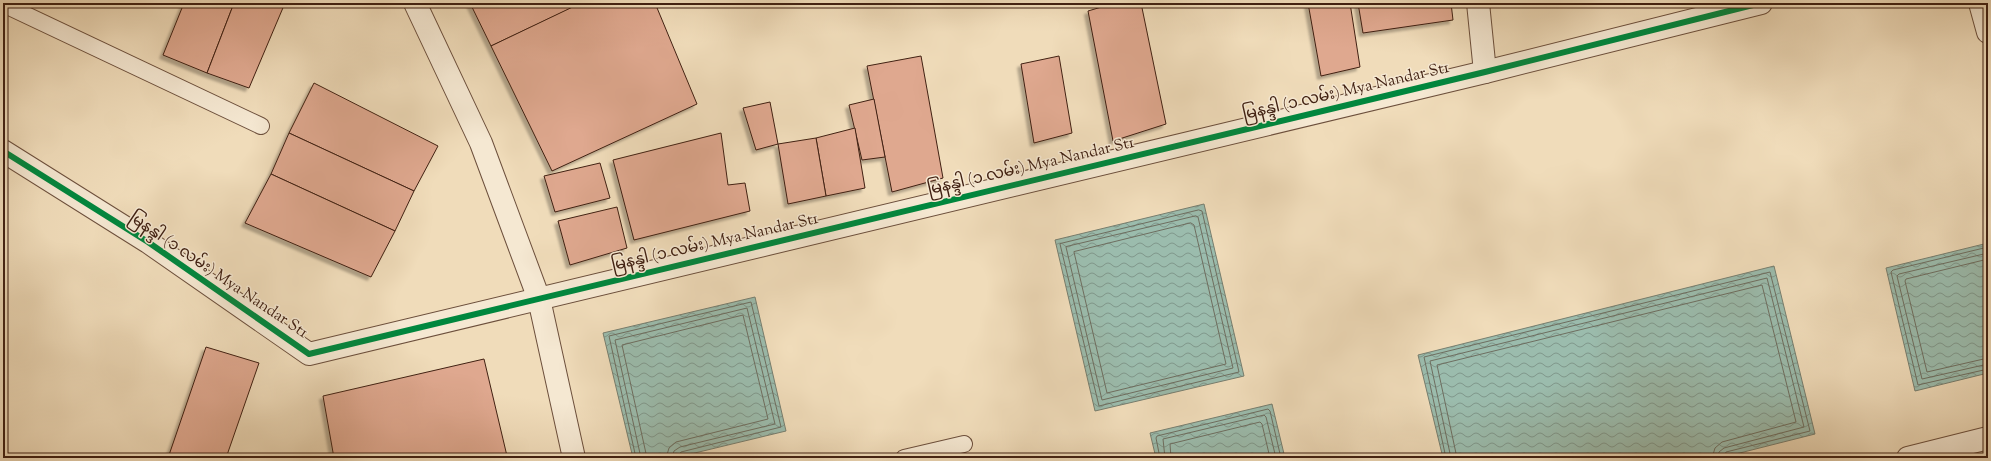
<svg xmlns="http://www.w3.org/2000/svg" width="1991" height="461" viewBox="0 0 1991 461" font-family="'Sorts Mill Goudy','Noto Sans Myanmar',serif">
<defs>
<pattern id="water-waves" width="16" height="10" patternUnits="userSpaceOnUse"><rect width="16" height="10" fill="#9bbcad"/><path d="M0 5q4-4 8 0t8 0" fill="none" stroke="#80988b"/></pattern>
<filter id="shadow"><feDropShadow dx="-3.5" dy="3.5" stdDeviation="1" flood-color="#0004"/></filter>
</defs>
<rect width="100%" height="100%" fill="#f0dcba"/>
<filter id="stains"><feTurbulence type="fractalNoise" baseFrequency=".005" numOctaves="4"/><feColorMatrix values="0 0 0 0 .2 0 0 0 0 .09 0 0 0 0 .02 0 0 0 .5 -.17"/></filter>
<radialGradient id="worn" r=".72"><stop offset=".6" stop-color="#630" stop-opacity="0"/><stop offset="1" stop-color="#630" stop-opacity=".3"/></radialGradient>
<g fill="url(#water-waves)" stroke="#777e6f">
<polygon points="1204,204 1244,376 1095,411 1055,240"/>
<polygon points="1988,243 1988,373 1915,391 1886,268"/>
<polygon points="1774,266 1815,434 1720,458 1443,458 1418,355"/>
<polygon points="755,297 786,431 674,458 633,458 603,333"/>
<polygon points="1272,404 1285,458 1156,458 1150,433"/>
</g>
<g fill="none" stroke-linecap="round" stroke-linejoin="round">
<g stroke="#6e6e60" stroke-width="1">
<polygon points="1199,210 1202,211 1239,372 1099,406 1060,244"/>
<polygon points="1196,216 1198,217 1233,368 1102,400 1066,247"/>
<polygon points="1191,223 1194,225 1226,364 1107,393 1074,252"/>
<polyline points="1988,247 1893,270 1891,272 1918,385 1988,369"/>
<polyline points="1988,253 1899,274 1897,276 1922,379 1988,364"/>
<polyline points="1988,259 1906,279 1905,281 1927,372 1988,358"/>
<polyline points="636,458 609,336 751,302 781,427 681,452 677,458"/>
<polyline points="641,458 615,340 747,308 775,424 680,447 674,451 672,458"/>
<polyline points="647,458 622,345 743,315 768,419 676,442 669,448 666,458"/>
<polyline points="1160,458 1156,438 1157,436 1268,409 1270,411 1281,458"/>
<polyline points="1165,458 1163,439 1264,415 1266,417 1276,458"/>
<polyline points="1171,458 1170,444 1260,422 1262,424 1270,458"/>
<polyline points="1446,458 1424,357 1770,272 1810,431 1726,452 1723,458"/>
<polyline points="1451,458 1430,361 1767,278 1804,427 1724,448 1719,452 1718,458"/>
<polyline points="1457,458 1437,365 1762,285 1796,422 1722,442 1715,448 1712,458"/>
</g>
</g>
<g fill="#dfa88f" stroke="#402012" filter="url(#shadow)">
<polygon points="184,3 234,3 207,73 163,55"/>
<polygon points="234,3 285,3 249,88 207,73"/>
<polygon points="470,3 582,3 491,46"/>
<polygon points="581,3 655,3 697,104 552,171 491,46"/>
<polygon points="1115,3 1141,3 1166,124 1113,141 1088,11"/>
<polygon points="1308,3 1350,3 1360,67 1321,76"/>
<polygon points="1358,3 1451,3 1453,20 1363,33"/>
<polygon points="921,56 943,178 892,192 867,66"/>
<polygon points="1059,56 1072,133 1034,143 1021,64"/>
<polygon points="314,83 438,146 414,191 289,133"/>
<polygon points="874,99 885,157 862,160 849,105"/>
<polygon points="770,102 778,144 756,150 743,108"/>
<polygon points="855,128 865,188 826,196 816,138"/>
<polygon points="289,133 414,191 395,231 271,174"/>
<polygon points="721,133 728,185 745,183 750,211 634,240 613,160"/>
<polygon points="816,138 826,196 788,204 778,144"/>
<polygon points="600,163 610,198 555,212 544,176"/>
<polygon points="271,174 395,231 371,277 245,223"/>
<polygon points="617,207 627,248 570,265 558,221"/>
<polygon points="206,347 259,363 226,458 168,458"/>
<polygon points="484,359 507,456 498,458 334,458 323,396"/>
</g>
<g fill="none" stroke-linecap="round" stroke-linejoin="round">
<defs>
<g id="lane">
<polyline points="3,4 261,126"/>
<polyline points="904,458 964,444"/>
</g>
<g id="street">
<polyline points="415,3 481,143 539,299 574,458"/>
<polyline points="1478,3 1485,72"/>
<polyline points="1980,3 1988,32"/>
<polyline points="3,151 148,242 309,354 1485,72 1761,3"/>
<polyline points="1908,458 1988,438"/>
</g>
</defs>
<use href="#lane" stroke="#6c4f3c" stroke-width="18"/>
<use href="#street" stroke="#6c4f3c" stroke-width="24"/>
<use href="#lane" stroke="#f5e8d2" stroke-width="16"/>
<use href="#street" stroke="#f5e8d2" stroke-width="22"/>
<defs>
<polyline id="cycleway" points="3,151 148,242 309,354 1485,72 1761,3"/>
</defs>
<use href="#cycleway" stroke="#f5e8d2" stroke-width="8"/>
<use href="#cycleway" stroke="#00873e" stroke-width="6"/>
</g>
<g text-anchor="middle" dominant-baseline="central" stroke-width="3" stroke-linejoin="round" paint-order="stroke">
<g font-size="16" fill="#402012" stroke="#f5e8d2">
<text transform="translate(1346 92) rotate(-13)">မြနန္ဒါ (၁ လမ်း) Mya Nandar St1</text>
<text transform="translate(1031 167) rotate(-13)">မြနန္ဒါ (၁ လမ်း) Mya Nandar St1</text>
<text transform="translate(715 243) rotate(-13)">မြနန္ဒါ (၁ လမ်း) Mya Nandar St1</text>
<text transform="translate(218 276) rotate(34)">မြနန္ဒါ (၁ လမ်း) Mya Nandar St1</text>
</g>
</g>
<rect width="1991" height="461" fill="none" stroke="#f0dcba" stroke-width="16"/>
<rect x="4" y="4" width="1983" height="453" fill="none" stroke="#402012" stroke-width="2"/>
<rect x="8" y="8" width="1975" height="445" fill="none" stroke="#402012"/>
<rect width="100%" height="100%" filter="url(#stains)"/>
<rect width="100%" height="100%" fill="url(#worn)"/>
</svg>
